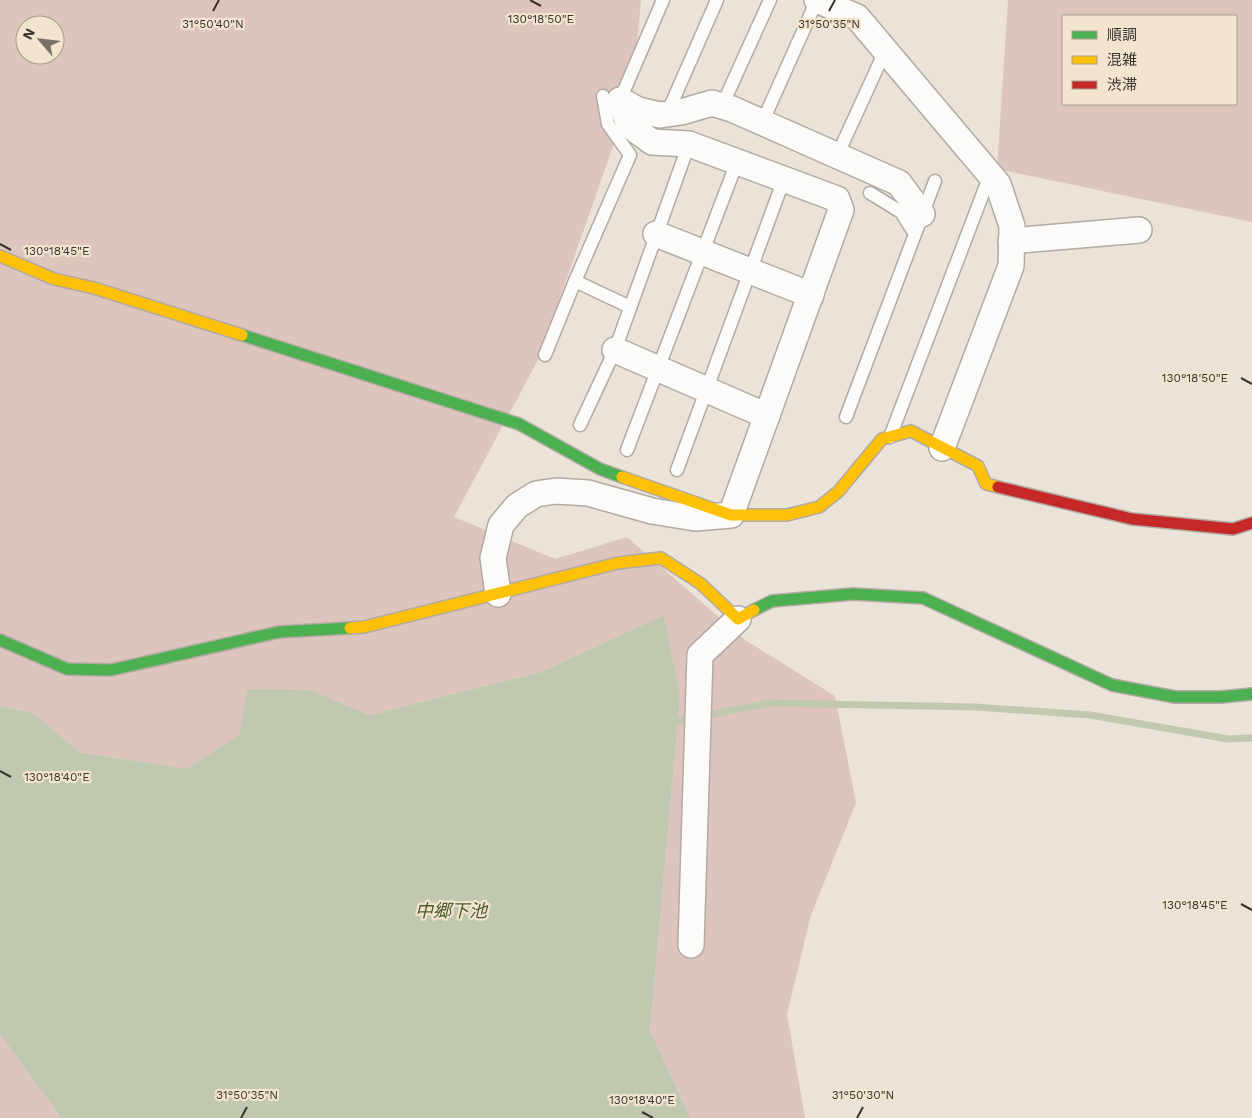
<svg xmlns="http://www.w3.org/2000/svg" width="1252" height="1118" viewBox="0 0 1252 1118" font-family="'Work Sans','Noto Sans JP',sans-serif">
<rect width="100%" height="100%" fill="#ebe3d8"/>
<g fill="#ddc4bc" fill-rule="evenodd">
<path d="M0,0H641L633,89L539,358L454,517L555,559L627,537L745,640L835,696L856,803L811,915L787,1014L805,1118H690L650,1030L680,696L664,615L541,672L370,715L310,690L186,769L80,752L33,713L0,706ZM25,25H55V55H25Z"/>
<path d="M1008,0H1252V222L997,169ZM1063,16H1236V104H1063Z"/>
<polygon points="0,1034 61,1118 0,1118"/>
</g>
<polygon fill="#c0c8af" points="664,615 680,696 650,1030 690,1118 61,1118 0,1034 0,706 33,713 80,752 186,769 240,734 247,689 310,690 370,715 541,672"/>
<g fill="none" stroke-linecap="round" stroke-linejoin="round">
<g stroke="#c0c8af" stroke-width="7">
<polyline points="703,716 769,703 975,707 1090,715 1228,739 1252,738"/>
<polyline points="669,724 693,718"/>
</g>
<defs>
<g id="lane">
<polyline points="620,100 663,0"/>
<polyline points="722,106 770,0"/>
<polyline points="667,114 717,0"/>
<polyline points="762,123 817,0"/>
<polyline points="837,156 885,51"/>
<polyline points="870,193 901,212 915,234"/>
<polyline points="575,281 630,155 608,124 603,96"/>
<polyline points="545,355 575,281 630,307"/>
<polyline points="846,417 935,181"/>
<polyline points="580,425 615,350 689,144"/>
<polyline points="890,437 990,175"/>
<polyline points="627,450 737,162"/>
<polyline points="677,470 784,179"/>
</g>
<g id="street">
<polyline points="817,0 857,17 998,184 1012,226 1011,266 942,448"/>
<polyline points="656,234 811,295"/>
<polyline points="1011,241 1139,230"/>
<polyline points="615,350 767,416"/>
<polyline points="498,594 493,558 501,525 517,506 536,494 556,491 588,493 652,511 695,518 731,515 841,210 837,199 689,144 652,142 629,125 620,100 638,110 660,115 681,112 712,103 732,109 899,183 922,214"/>
<polyline points="691,945 700,655 738,619"/>
</g>
<g id="fast">
<polyline points="242,335 519,424 600,469 622,477"/>
<polyline points="754,610 772,601 853,594 923,598 1112,685 1175,697 1221,697 1252,694"/>
<polyline points="0,640 67,669 111,670 279,632 350,628"/>
</g>
<g id="slow">
<polyline points="0,256 54,279 94,288 242,335"/>
<polyline points="622,477 731,515 787,515 819,507 838,492 882,439 911,431 978,466 986,484 998,487"/>
<polyline points="350,628 364,627 618,563 661,558 701,584 738,619 754,610"/>
</g>
<polyline id="jam" points="998,487 1132,519 1233,529 1252,523"/>
</defs>
<use href="#lane" stroke="#b1aba3" stroke-width="15"/>
<use href="#street" stroke="#b1aba3" stroke-width="28"/>
<use href="#fast" stroke="#b1aba3" stroke-width="14"/>
<use href="#slow" stroke="#b1aba3" stroke-width="14"/>
<use href="#jam" stroke="#b1aba3" stroke-width="14"/>
<use href="#lane" stroke="#fcfbf9" stroke-width="12"/>
<use href="#street" stroke="#fcfbf9" stroke-width="25"/>
<use href="#fast" stroke="#4caf50" stroke-width="11"/>
<use href="#slow" stroke="#ffc107" stroke-width="11"/>
<use href="#jam" stroke="#c62828" stroke-width="11"/>
</g>
<path fill="none" stroke="#39342c" stroke-width="2" d="M530,0L541,6M213,11L219,0M829,11L835,0M0,244L11,250M1241,378L1252,384M0,771L11,777M1241,904L1252,910M642,1112L653,1118M241,1118L247,1107M857,1118L863,1107"/>
<g text-anchor="middle" dominant-baseline="central" stroke-width="4.5" stroke-linejoin="round" paint-order="stroke">
<g font-size="18" font-style="italic" fill="#485e2e" stroke="#f3e4d0">
<text x="451" y="910">中郷下池</text>
</g>
</g>
<g font-size="12" text-anchor="middle" fill="#39342c" stroke="#f3e4d0" stroke-width="4.5" stroke-linejoin="round" paint-order="stroke">
<text x="541" y="23">130°18'50"E</text>
<text x="213" y="28">31°50'40"N</text>
<text x="829" y="28">31°50'35"N</text>
<text x="57" y="255">130°18'45"E</text>
<text x="1195" y="382">130°18'50"E</text>
<text x="57" y="781">130°18'40"E</text>
<text x="1195" y="909">130°18'45"E</text>
<text x="247" y="1099">31°50'35"N</text>
<text x="863" y="1099">31°50'30"N</text>
<text x="642" y="1104">130°18'40"E</text>
</g>
<rect x="1062" y="15" width="175" height="90" fill="#f3e4d0" stroke="#a99e8e"/>
<rect x="1072" y="31" width="25" height="8" fill="#4caf50" stroke="#a99e8e"/>
<text x="1107" y="40" font-size="15" fill="#39342c">順調</text>
<rect x="1072" y="56" width="25" height="8" fill="#ffc107" stroke="#a99e8e"/>
<text x="1107" y="65" font-size="15" fill="#39342c">混雑</text>
<rect x="1072" y="81" width="25" height="8" fill="#c62828" stroke="#a99e8e"/>
<text x="1107" y="90" font-size="15" fill="#39342c">渋滞</text>
<g transform="translate(40 40) rotate(298)"><circle r="24" fill="#f3e4d0" stroke="#a99e8e"/>
<path d="M0-4L9 19L0 12L-9 19Z" fill="#777168"/>
<text y="-8" font-size="14" font-weight="bold" text-anchor="middle" fill="#39342c">N</text>
</g>
</svg>
